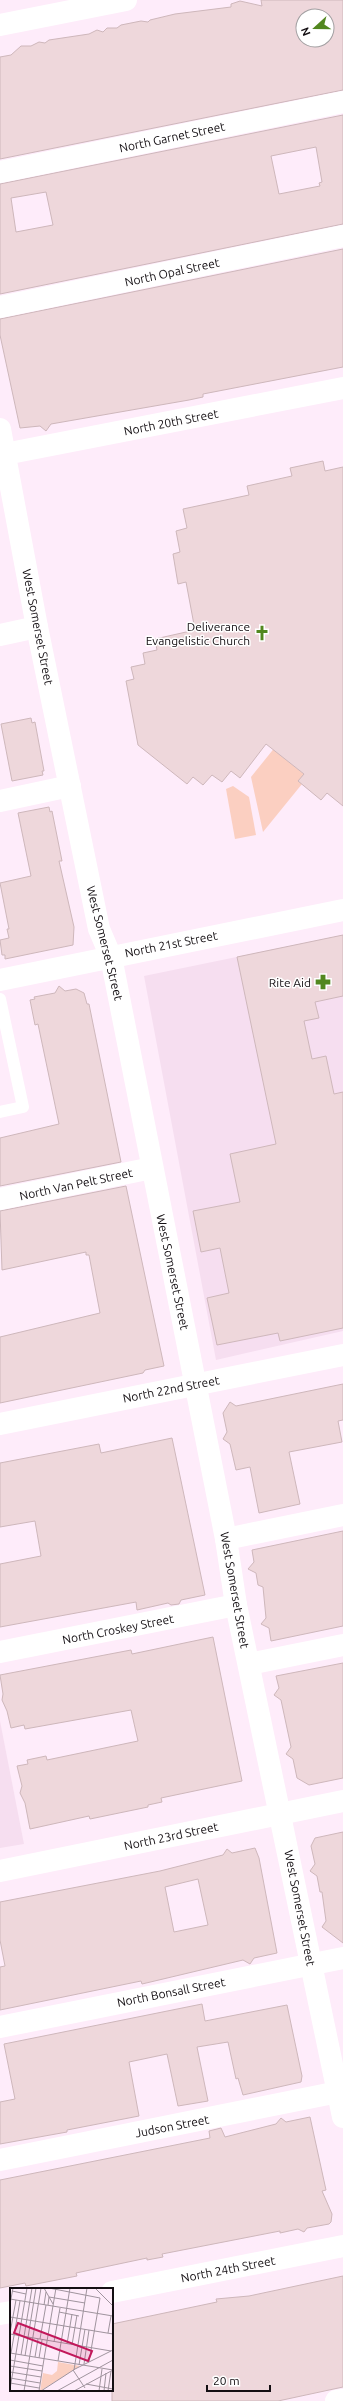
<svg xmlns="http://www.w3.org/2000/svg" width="343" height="2401" viewBox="0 0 343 2401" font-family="Ubuntu,sans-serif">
<rect width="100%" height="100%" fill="#feecfa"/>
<g fill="#f6def0">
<polygon points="343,935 343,1331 216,1360 144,976"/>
<polygon points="0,1721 24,1844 0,1848"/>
</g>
<g fill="#fbcfc1">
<polygon points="280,741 288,761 304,774 302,784 263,832 251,777"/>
<polygon points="233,786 249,797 256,835 235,839 226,789"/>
</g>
<g fill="#eed7db" stroke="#ceb7bb" fill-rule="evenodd">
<path d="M261,0H343V90L0,159V57L11,55L21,46H31L39,42L45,43L49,40L89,34L97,30L103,32L107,28H117L121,25L141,21L148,22L150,20L175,14L231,7V4L240,1L262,6ZM303,16H327V40H303Z"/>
<path d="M343,115V224L0,294V184ZM316,147L322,182L319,183L320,186L279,194L271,156ZM46,192L53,225L16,232L11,198Z"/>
<polygon points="343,249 343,367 203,394 203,397 189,400 51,424 46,431 40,426 20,428 0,335 0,319"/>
<polygon points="323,461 325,471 343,467 343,806 327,793 321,800 298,781 304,774 266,744 240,778 231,771 222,782 212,775 203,785 193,777 187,784 138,745 126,681 134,679 131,667 145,664 143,653 157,650 155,639 195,630 186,582 178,584 173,554 180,552 176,531 187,528 183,509 249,495 247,486 292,476 290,468"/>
<polygon points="31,718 32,723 35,722 44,771 42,771 43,775 12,781 1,724"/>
<polygon points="49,807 50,812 52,811 62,861 59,861 74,927 73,945 5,959 5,955 2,955 0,940 9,938 7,929 9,929 0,883 31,876 18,813"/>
<polygon points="343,935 343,996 315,1002 319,1018 304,1021 312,1059 326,1056 334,1094 343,1092 343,1328 280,1341 278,1333 217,1345 207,1298 229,1293 220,1248 201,1252 193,1211 240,1202 230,1154 276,1144 237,957"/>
<polygon points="59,986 65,991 76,989 84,993 87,1004 89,1004 121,1162 0,1186 0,1138 59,1124 38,1024 35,1025 30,1000 35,999 34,997 55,993"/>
<polygon points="126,1186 164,1366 145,1370 143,1373 0,1403 0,1337 100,1313 89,1255 86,1255 86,1252 2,1270 0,1211"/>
<polygon points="343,1384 343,1420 338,1421 342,1442 289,1452 300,1504 259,1513 250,1467 236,1470 230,1444 223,1439 227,1432 223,1413 230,1402 236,1406"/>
<polygon points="172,1438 205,1595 181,1600 179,1604 171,1605 168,1603 137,1610 136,1602 0,1627 0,1564 41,1556 35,1521 0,1527 0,1463 99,1444 101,1453"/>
<polygon points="343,1531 343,1626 271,1641 269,1628 261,1624 266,1618 263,1587 258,1585 256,1573 248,1569 254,1562 252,1550"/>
<polygon points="213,1637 242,1781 161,1798 162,1802 148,1805 148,1807 90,1819 89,1816 30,1829 25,1803 20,1793 22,1786 17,1766 28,1764 27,1760 46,1756 47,1760 138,1741 131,1710 25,1729 24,1725 11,1728 7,1711 2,1700 3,1694 0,1675 131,1650 132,1654"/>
<polygon points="343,1663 343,1778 309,1785 297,1778 293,1759 286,1754 291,1747 281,1700 274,1695 279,1688 276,1676"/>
<polygon points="343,1832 343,1943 322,1927 326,1921 322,1892 320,1892 317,1876 310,1871 315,1864 311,1846 315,1838"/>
<path d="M255,1848L259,1858L277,1953L254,1958L250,1964L243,1960L142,1984L141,1981L0,2010V1967L5,1966L0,1940V1902L160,1871L223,1855L227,1849L232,1853ZM198,1879L208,1925L174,1932L165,1887Z"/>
<polygon points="202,2004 205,2021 287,2005 302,2076 301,2082 243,2095 238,2078 236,2079 228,2042 197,2047 208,2101 178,2106 167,2054 129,2062 139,2116 67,2130 67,2132 0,2144 0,2102 15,2099 4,2044"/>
<polygon points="310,2117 326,2190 322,2191 332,2214 331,2222 329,2224 307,2228 304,2232 298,2229 280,2233 280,2231 162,2254 163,2257 147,2260 147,2258 76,2273 77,2276 26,2286 25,2283 0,2288 0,2180 210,2138 209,2131 221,2128 225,2137 276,2124 281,2118 286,2122"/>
<polygon points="343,2276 343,2387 278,2401 112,2401 112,2324 217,2302 216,2299 249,2296"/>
</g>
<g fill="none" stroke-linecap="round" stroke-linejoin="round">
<polyline stroke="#fff" stroke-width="12" points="0,999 23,1107 0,1112"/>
<g stroke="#fff" stroke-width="22">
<polyline points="0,25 126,0"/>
<polyline points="0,172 343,102"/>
<polyline points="0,307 343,236"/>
<polyline points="0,429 37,627 99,929 111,957 226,1539 236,1605 343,2117"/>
<polyline points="0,455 343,388"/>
<polyline points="0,635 37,627"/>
<polyline points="0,801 70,786"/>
<polyline points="0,980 343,910"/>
<polyline points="0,1199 152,1168"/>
<polyline points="0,1424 343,1355"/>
<polyline points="226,1539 343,1515"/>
<polyline points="0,1652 236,1605"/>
<polyline points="249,1664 343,1645"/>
<polyline points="0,1871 343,1801"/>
<polyline points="0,2027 343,1958"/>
<polyline points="0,2160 343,2091"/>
<polyline points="112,2292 343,2246"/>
<polyline points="0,2314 11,2312"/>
<polyline points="336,2401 343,2400"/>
</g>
</g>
<defs>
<symbol id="church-bare" viewBox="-9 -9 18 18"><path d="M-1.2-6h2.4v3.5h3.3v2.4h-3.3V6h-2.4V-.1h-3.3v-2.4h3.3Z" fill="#52871f" stroke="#fff" stroke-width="2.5" paint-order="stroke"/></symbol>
<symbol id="pharmacy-bare" viewBox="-9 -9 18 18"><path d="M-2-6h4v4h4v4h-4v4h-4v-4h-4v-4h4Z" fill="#52871f" stroke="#fff" stroke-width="2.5" paint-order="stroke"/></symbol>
</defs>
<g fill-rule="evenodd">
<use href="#church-bare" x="251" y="622" width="22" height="22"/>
<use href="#pharmacy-bare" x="312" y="971" width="22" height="22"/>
</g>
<g text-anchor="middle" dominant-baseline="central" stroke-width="3" stroke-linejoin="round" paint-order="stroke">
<g font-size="12" fill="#140f13" stroke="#fff">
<text transform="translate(172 137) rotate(-12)">North Garnet Street</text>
<text transform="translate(172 272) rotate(-12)">North Opal Street</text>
<text transform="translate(171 422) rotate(-11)">North 20th Street</text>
<text transform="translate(38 627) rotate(79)">West Somerset Street</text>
<text transform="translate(105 943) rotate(76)">West Somerset Street</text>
<text transform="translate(171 944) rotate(-11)">North 21st Street</text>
<text transform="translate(76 1184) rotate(-12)">North Van Pelt Street</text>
<text transform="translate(173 1272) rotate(78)">West Somerset Street</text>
<text transform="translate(171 1389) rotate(-11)">North 22nd Street</text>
<text transform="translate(235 1590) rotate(80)">West Somerset Street</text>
<text transform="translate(118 1629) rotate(-11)">North Croskey Street</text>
<text transform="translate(171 1836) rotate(-12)">North 23rd Street</text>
<text transform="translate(300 1908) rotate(79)">West Somerset Street</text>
<text transform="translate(171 1992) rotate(-11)">North Bonsall Street</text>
<text transform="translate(172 2126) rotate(-11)">Judson Street</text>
<text transform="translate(228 2269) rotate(-11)">North 24th Street</text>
</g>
<g font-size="12" fill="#140f13" stroke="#fff" text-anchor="end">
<text x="250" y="626">Deliverance<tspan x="250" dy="14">Evangelistic Church</tspan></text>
<text x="311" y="982">Rite Aid</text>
</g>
</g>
<g transform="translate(10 2288)">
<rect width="103" height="103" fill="#feecfa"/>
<path d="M48,74L70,78L30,103L33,85L42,87L47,83Z" fill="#fbcfc1"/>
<path fill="none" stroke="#a0949e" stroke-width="1" d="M34,0L43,16M39,0L90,10L79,74M85,0L103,18M2,3L16,6M0,11L103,28M0,16L3,0M34,17L36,4M38,17L39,9L75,15M49,24L69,28M0,29L103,46M0,45L6,12M98,45L101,28M0,46L101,63M30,51L36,17M44,54L50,20M57,56L62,26M62,57L67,27M0,65L103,82M1,65L10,13M11,67L22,0M15,68L26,0M25,69L28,51M29,70L32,52M34,71L46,0M0,72L33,78M48,73L60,0M74,76L79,42M69,77L75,41M0,78L32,83M63,82L75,100M64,82L77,0M0,84L31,89M0,90L30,95M0,95L29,100M76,96L103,101M0,101L17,0M14,103L31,0M29,103L34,71M31,103L65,81L103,62M47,103L103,72M64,103L103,82M89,103L92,81M94,103L96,85M98,103L101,83"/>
<path fill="#c2185b" fill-opacity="0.15" stroke="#c2185b" stroke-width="2" d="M8,35L82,63L78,73L4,45Z"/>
<rect width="103" height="103" fill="none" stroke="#140f13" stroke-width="2"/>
</g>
<g transform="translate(315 28) rotate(249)"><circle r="19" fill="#ffffff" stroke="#a19fa1"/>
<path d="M0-3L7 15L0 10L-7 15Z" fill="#52871f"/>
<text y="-6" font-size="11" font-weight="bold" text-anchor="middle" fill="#140f13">N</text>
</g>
<path d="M207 2385v6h63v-6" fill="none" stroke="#140f13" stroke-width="2"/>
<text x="213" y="2385" font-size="12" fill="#140f13" stroke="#ffffff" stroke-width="3" paint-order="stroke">20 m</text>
</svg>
